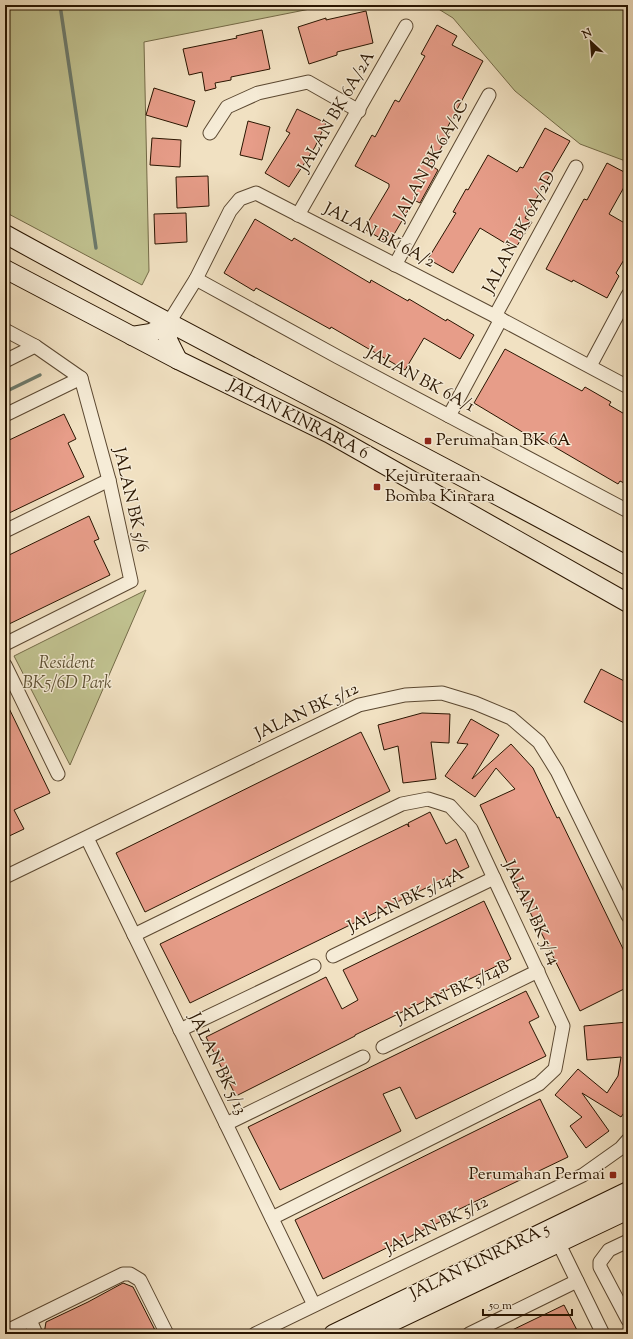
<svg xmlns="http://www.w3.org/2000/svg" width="633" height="1339" viewBox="0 0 633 1339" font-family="'Sorts Mill Goudy',serif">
<rect width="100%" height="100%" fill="#f1e1c2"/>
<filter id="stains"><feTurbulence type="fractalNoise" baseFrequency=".005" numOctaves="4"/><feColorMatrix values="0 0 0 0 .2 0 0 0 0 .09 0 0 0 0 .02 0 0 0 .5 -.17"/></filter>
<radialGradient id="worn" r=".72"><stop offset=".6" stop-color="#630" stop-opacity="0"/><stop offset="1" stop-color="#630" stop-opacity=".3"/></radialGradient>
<g fill="#c0c18f" stroke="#746b48">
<polygon points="5,5 330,5 144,42 149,271 142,285 5,212"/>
<polygon points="432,5 628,5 628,162 580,144 515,91 453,18"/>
<polygon points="146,590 70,765 14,656"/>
</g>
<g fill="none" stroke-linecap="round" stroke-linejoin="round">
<g stroke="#6d7a6b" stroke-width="3.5">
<polyline points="60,5 96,248"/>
<polyline points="5,392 40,375"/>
</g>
</g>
<g fill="#e79d89" stroke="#291501">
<polygon points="366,11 373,43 337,52 337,55 309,64 298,27 326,18 326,20"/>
<polygon points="437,25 457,36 452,45 483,61 446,130 449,132 432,166 438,170 420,203 414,200 389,243 364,229 389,187 389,184 355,166 372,135 375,137 395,100 399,102 425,56 421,54"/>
<polygon points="262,30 270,69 231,77 231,80 215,83 216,88 205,91 202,72 189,75 183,49 237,38 236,36"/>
<polygon points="154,88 195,101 187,127 146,115"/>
<polygon points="297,109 326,123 315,147 289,187 265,173 290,133 286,131"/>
<polygon points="248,121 270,127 262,160 240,155"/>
<polygon points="545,128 570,141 525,218 532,222 515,249 480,228 453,273 428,259 456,213 453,212 466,189 468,190 488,155 517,172 520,167 523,168"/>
<polygon points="152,138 181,140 180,167 150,165"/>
<polygon points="607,163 628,174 628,180 609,214 628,225 628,253 616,273 619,276 607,298 573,280 572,282 546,269 584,199 587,200"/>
<polygon points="208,176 209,206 177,208 176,177"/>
<polygon points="186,213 187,242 155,244 154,214"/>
<polygon points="255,219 292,241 294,238 370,283 371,280 408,301 409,299 446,321 447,319 474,335 460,359 424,338 405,370 331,327 330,329 256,288 254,291 224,273"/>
<polygon points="505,349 582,391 585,387 611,402 609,405 628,416 628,485 620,481 618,484 541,439 539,442 474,403"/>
<polygon points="64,414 76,439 68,443 84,477 5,515 5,442"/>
<polygon points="89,516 99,539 94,541 110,575 5,626 5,557"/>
<polygon points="601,669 628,683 628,725 584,702"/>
<polygon points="5,700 50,793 14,810 24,829 5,838"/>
<polygon points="422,713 450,714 449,743 431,742 436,779 403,783 398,746 384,750 378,725"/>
<polygon points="471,719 499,735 472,779 511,744 533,768 557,818 559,817 628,959 628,987 580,1011 539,928 538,929 480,805 515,789 496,768 475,797 445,776 468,744 457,743"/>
<polygon points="361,732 390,791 145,912 116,853"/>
<polygon points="430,812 446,844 456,839 469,867 190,1003 160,944 407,824 409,827 408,823"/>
<polygon points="484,901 511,959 355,1035 355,1036 236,1096 206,1037 326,977 342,1009 358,1000 343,970"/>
<polygon points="526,991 539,1017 529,1022 546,1056 416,1119 400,1087 383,1094 401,1131 280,1190 248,1127"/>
<polygon points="628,1022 628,1107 621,1117 582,1093 609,1131 586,1148 570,1126 582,1117 555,1095 578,1069 607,1093 618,1076 621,1057 587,1060 584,1026"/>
<polygon points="540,1099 568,1157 443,1217 444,1220 323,1279 295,1220"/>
<polygon points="123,1283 133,1287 157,1334 44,1334 46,1322 88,1302"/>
<polygon points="564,1305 579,1334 504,1334"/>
</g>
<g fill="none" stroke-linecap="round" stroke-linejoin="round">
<defs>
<g id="street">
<polyline points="210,133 227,107 258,93 308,82 359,111"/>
<polyline points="298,215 406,26"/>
<polyline points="395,265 489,95"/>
<polyline points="196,279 338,357 628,511"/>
<polyline points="495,316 576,167"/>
<polyline points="168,324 196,279 230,211 240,199 256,193 495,316 628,387"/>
<polyline points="5,330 35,346 81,378 109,480 131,581 5,644"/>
<polyline points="5,361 35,346"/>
<polyline points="590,366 628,295"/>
<polyline points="5,415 81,378"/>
<polyline points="449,416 501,319"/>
<polyline points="5,531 109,480"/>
<polyline points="5,665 58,774"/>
<polyline points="87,838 314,1305"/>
<polyline points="5,877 359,705 405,695 442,693 475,703 511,718 539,742 557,771 628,916"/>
<polyline points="134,935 402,804 428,799 450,806 471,829 563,1026 555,1069 539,1084 272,1218"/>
<polyline points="333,956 494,878"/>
<polyline points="180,1030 314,966"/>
<polyline points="383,1047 538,971"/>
<polyline points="226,1124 363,1057"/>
<polyline points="628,1241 609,1250 600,1262 600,1267 628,1320"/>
<polyline points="558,1242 603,1334"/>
<polyline points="30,1320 36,1334"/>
<polyline points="5,1332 123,1274 130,1274 140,1280 167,1334"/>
<polyline points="255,1334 583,1175 621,1148 628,1140"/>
<polyline points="469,1334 577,1281"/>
</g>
<g id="secondary">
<path d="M5,234C211,348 422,453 628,566"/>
<polyline points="5,269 178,360 330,434 628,603"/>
<polyline points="132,336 151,333 168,324 168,340 178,360"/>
<polyline points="333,1334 628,1191"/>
<polyline points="367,1334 628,1210"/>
</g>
</defs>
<use href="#street" stroke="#5b4831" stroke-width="15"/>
<use href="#secondary" stroke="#291501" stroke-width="20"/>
<use href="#street" stroke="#f6ecd7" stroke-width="13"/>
<use href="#secondary" stroke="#f6ecd7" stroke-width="18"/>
</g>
<g fill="#8f2418" stroke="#f6ecd7" stroke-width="1.5">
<rect x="424" y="437" width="8" height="8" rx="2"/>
<rect x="373" y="483" width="8" height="8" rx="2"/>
<rect x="609" y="1171" width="8" height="8" rx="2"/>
</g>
<g text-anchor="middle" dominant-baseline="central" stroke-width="3" stroke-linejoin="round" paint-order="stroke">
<g font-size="17" fill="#291501" stroke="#f6ecd7">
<text transform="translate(337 112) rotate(-60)">JALAN BK 6A/2A</text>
<text transform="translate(432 161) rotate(-61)">JALAN BK 6A/2C</text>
<text transform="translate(520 233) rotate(-62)">JALAN BK 6A/2D</text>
<text transform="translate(379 236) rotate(27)">JALAN BK 6A/2</text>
<text transform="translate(420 380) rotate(28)">JALAN BK 6A/1</text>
<text transform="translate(298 420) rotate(27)">JALAN KINRARA 6</text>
<text transform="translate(130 500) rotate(77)">JALAN BK 5/6</text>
<text transform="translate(307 712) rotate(-25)">JALAN BK 5/12</text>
<text transform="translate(406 901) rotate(-26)">JALAN BK 5/14A</text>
<text transform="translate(531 913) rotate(65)">JALAN BK 5/14</text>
<text transform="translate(453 993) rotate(-26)">JALAN BK 5/14B</text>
<text transform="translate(217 1064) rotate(64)">JALAN BK 5/13</text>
<text transform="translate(437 1226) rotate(-26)">JALAN BK 5/12</text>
<text transform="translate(480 1262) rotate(-26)">JALAN KINRARA 5</text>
</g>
<g font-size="17" fill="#291501" stroke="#f6ecd7" text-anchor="start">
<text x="436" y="441">Perumahan BK 6A</text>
<text x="385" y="477">Kejuruteraan<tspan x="385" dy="20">Bomba Kinrara</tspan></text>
<text x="605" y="1175" text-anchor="end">Perumahan Permai</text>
</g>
<g font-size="17" font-style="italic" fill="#5e5133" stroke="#f6ecd7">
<text x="67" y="664">Resident<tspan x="67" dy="20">BK5/6D Park</tspan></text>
</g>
</g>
<rect width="633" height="1339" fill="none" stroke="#f1e1c2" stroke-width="20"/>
<rect x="6" y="6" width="621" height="1327" fill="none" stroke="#291501" stroke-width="2"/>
<rect x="10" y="10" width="613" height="1319" fill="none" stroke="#291501"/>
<g transform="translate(591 42) rotate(334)" stroke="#f6ecd7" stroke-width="3" paint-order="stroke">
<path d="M0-3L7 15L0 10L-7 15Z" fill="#291501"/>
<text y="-6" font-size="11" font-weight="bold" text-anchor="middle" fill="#291501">N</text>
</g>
<path d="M483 1309v6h89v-6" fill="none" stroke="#291501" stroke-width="2"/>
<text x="489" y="1309" font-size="12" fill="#291501" stroke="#f6ecd7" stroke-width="3" paint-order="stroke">50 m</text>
<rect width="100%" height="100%" filter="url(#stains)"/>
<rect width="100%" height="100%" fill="url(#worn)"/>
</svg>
